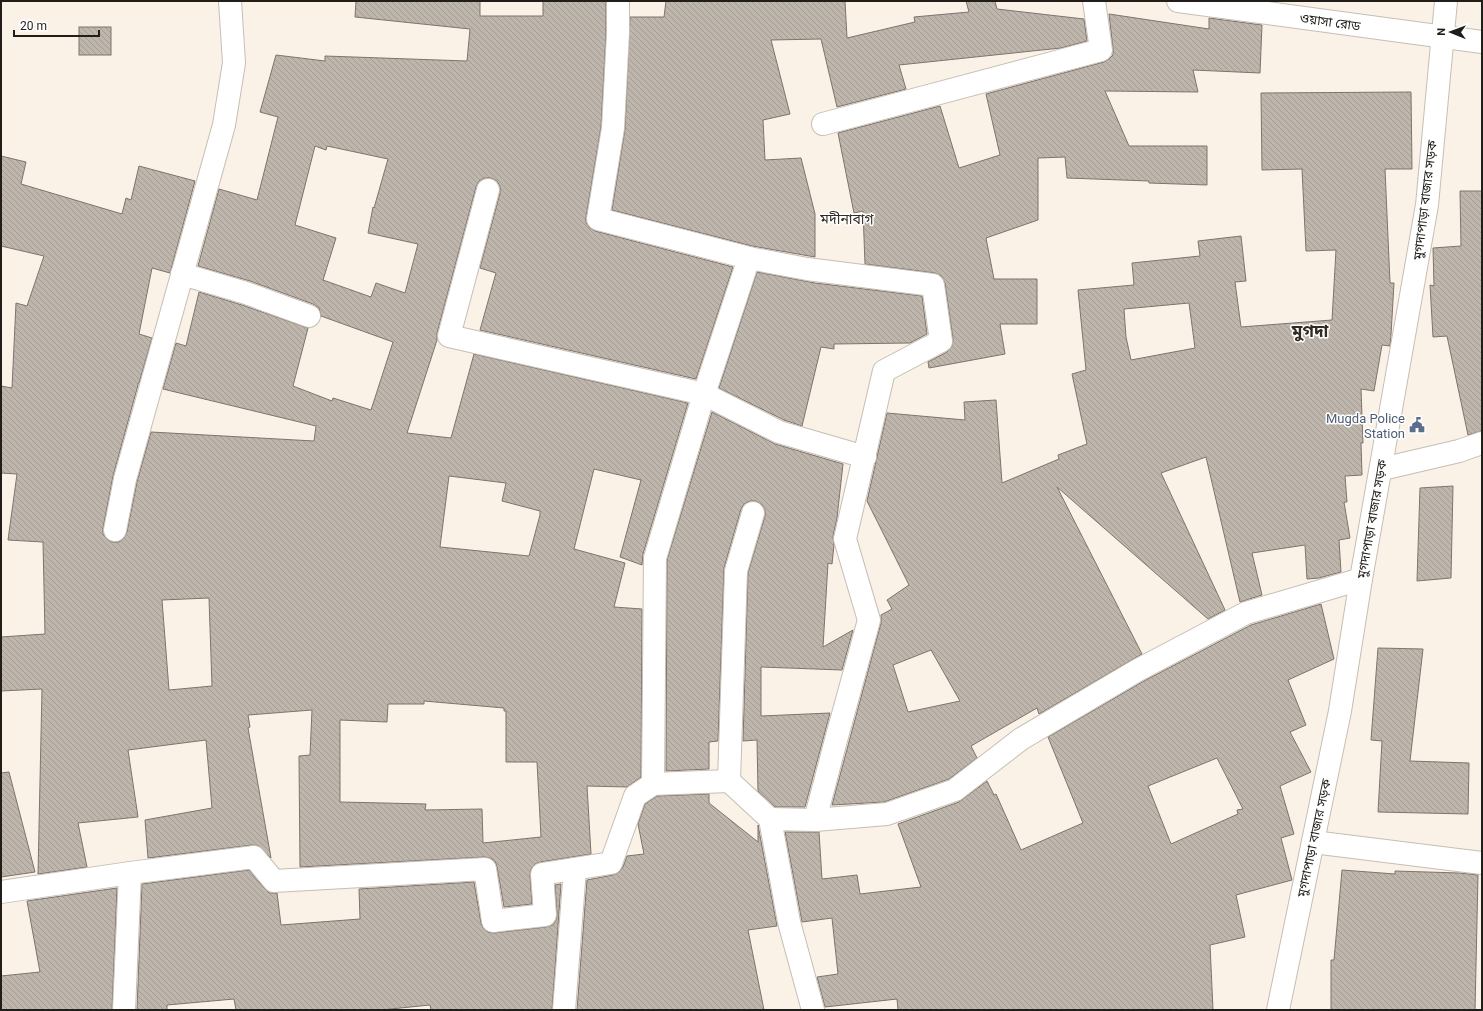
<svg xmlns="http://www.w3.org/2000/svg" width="1483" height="1011" viewBox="0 0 1483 1011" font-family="Roboto,'Noto Sans Bengali',sans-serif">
<defs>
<pattern id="building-back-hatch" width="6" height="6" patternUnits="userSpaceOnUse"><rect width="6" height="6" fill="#beb6ac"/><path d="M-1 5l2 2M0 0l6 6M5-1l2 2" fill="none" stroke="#a39c93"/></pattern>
</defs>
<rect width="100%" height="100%" fill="#faf1e7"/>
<g fill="url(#building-back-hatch)" stroke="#7d756c" fill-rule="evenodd">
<path d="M356,1H480V16H543V1H606V33L601,127L586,217V223L590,228L595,231L733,267L696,379L480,330L496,273L480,268L500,193V186L497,181L491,178H484L479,181L476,187L437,333V340L407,433L451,438L474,354L688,403L643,554L642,565L620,557L641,480L594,469L574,549L625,563L614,607L642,609L641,777L627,787L587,786L591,854L540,862L535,864L531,869L530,875L532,904L504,907L497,867L495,861L490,858L484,857L300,867L299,756L310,755L312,710L248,715L250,727L248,728L271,858L259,846L252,845L148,858L145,820L212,808L206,740L128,750L138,817L78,823L87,867L38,874L42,689L1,691V637L45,634L43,542L8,540L17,474L1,473V386L12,388L16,303L27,306L44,256L1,246V156L26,162L21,184L122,214L126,198L131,200L139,166L195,181L170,273L152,268L139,334L152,338L139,383H138V385L113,476L103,528V534L107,539L112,542H119L124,538L127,532L137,482L151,432L314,441L316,426L163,389L176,343L186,346L199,292L242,305L308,328L293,386L332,401L333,398L371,410L393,342L321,316L319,308L313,304L250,281L198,266L219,189L257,200L278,117L260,112L276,55L325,61V56L467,61L470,29L355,17ZM315,146L326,150L327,146L388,159L374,208L373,207L368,233L418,244L405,293L376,283L371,297L323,280L336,238L295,225ZM449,476L506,483L502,501L540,511V515L529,556L440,547ZM209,598L212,686L169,690L162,600ZM424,701L504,708V711H506V762H537L541,837L483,843L482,809L425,810L426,804L340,802V720L387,722L388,704H424Z"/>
<polygon points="666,1 845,1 847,38 915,22 914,17 969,12 966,1 995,1 997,9 1084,19 1087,41 1061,48 899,65 906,89 837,107 821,39 771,40 790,114 763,120 765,160 801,158 815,214 815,257 752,246 612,210 625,129 630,17 664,17"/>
<polygon points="1109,14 1209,29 1209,18 1262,25 1260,73 1193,70 1198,92 1105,91 1129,146 1207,146 1207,185 1149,183 1149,181 1067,178 1065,157 1038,158 1038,220 986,238 994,279 1037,279 1037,324 1000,324 1005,354 929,368 928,362 947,352 952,346 953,339 945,283 941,276 935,273 865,264 863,211 854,213 838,133 940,106 959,168 1000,155 986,94 1104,62 1109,59 1113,55 1113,49"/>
<rect x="79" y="27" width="32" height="28"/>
<path d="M1411,92L1412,169H1385L1390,283H1394L1391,335L1390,346L1382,345L1374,391L1361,389L1363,443H1361L1362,475L1345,476L1347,502H1344L1350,538L1339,540L1341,572L1319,578L1307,579L1305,545L1252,553L1262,595L1240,602L1206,457L1161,473L1225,610L1208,619L1057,487L1142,654L1039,714L1037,708L971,746L977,758L949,779L884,802L832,805L881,623V615L892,609L887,600L909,585L867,501L887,413L965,420L964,402L996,400L1002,483L1059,459L1058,455L1087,444L1072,374L1086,370L1078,290L1134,285L1132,263L1200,256L1198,241L1241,236L1246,281L1235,282L1241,327L1332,320L1336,250L1306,251L1302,169L1262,170L1261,93ZM1189,303L1195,348L1131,360L1126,337L1124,309ZM931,650L960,701L908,712L893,665Z"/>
<polygon points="1460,191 1482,191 1482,431 1468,435 1447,336 1433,337 1430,285 1434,286 1433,248 1461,246"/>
<polygon points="757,272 815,283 922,296 927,334 910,343 834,344 834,349 821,347 802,426 784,420 719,388"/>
<polygon points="712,412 775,444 843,464 837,518 833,536 834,545 832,564 828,563 823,647 853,630 842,670 761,667 761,716 830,713 805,807 775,807 758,791 757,740 743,741 748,573 765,516 765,510 762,505 756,501 750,501 744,504 741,509 724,568 718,741 709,742 709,769 666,771 667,560"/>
<polygon points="1453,486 1451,578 1417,581 1420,488"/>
<path d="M1321,604L1334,659L1288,680L1306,725L1290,732L1311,772L1280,786L1294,834L1281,838L1292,880L1236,895L1245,937L1210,945L1213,1010H898L897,999L825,1007L817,977L838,974L832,918L802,922L785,832H819L822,879L857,875L860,894L921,887L898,824L959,802L987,781L994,795L996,794L1021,850L1083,823L1048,737L1144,681L1251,625ZM1217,758L1243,809L1237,810L1238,814L1171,844L1148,786Z"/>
<polygon points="1378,648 1423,649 1410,761 1469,763 1468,814 1378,812 1382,741 1371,740"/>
<polygon points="9,772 35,872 1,877 1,773"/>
<polygon points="709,794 709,803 758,842 758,825 777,926 748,930 764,1010 577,1010 587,880 613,875 619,872 623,867 627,856 644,854 638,824 645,804 657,796"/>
<polygon points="249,870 265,889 269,893 277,893 281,925 360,919 359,889 474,882 481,923 483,928 488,932 494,933 546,927 553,925 556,920 557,914 555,885 561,884 552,1010 431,1010 430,1005 381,1010 236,1010 234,999 167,1005 167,1010 137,1010 142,884"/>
<polygon points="1342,870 1395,874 1395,871 1459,873 1478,875 1475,1010 1331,1010 1331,960 1334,960"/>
<polygon points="117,888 112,1010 1,1010 1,976 40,972 27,901"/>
</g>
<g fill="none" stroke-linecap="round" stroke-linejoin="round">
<defs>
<g id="street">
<polyline points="618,1 618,33 613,128 598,219 749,258 807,269 933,285 941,341 884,371 845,539 869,620 836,740 815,820"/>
<polyline points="1178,1 1482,42"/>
<polyline points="823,124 1101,50 1094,1"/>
<polyline points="488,190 449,336 704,394 779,432 865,457"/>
<polyline points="182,274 246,293 309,316"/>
<polyline points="1382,469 1459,451 1482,443"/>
<polyline points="115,530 125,479 224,125 234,63 230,1"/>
<polyline points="729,781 736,571 753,513"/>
<polyline points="653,784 655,558 704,394 749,258"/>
<polyline points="770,819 815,820 887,814 955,790 1021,739 1138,670 1246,613 1361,579"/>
<polyline points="1313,842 1482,863"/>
<polyline points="1,892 130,873 254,857 274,881 485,869 493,921 545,915 542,874 611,863 635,796 653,784 729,781 770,819 789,922 813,1010"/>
<polyline points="124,1010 130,873"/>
<polyline points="564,1010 575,869"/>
</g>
<polyline id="secondary" points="1278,1010 1340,711 1361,579 1427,205 1446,1"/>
</defs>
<use href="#street" stroke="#c6beb4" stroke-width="24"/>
<use href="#secondary" stroke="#c6beb4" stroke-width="24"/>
<use href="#street" stroke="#fff" stroke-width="22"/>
<use href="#secondary" stroke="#fff" stroke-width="22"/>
</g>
<defs>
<symbol id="civic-bare" viewBox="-9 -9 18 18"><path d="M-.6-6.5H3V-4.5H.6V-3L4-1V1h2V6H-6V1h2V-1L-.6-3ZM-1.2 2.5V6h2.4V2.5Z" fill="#5c6f8a" stroke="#fff" stroke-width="2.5" paint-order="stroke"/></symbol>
</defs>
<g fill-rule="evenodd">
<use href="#civic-bare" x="1406" y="414" width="22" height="22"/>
</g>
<g text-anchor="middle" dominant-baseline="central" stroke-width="3" stroke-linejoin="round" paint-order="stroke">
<g font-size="13" fill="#211e1a" stroke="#fff">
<text transform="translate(1330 22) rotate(8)">ওয়াসা রোড</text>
<text transform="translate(1425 200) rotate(-83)">মুগদাপাড়া বাজার সড়ক</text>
<text transform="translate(1372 519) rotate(-80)">মুগদাপাড়া বাজার সড়ক</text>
<text transform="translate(1314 838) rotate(-78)">মুগদাপাড়া বাজার সড়ক</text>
</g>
<g font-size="13" fill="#4e5e75" stroke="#fff" text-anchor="end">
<text x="1405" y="418">Mugda Police<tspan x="1405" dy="15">Station</tspan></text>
</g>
<g font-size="14" fill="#312b23" stroke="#fff">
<text x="847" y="219">মদীনাবাগ</text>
</g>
<g font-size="17" font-weight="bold" fill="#312b23" stroke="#fff">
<text x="1310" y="331">মুগদা</text>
</g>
</g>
<rect width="1483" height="1011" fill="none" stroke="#211e1a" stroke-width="4"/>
<g transform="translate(1451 32) rotate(271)" stroke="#ffffff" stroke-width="3" paint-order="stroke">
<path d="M0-3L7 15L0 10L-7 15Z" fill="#211e1a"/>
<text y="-6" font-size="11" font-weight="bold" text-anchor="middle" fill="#211e1a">N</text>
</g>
<path d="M14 30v6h85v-6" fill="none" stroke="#211e1a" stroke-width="2"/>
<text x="20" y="30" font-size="12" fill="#211e1a" stroke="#ffffff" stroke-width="3" paint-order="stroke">20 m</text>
</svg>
